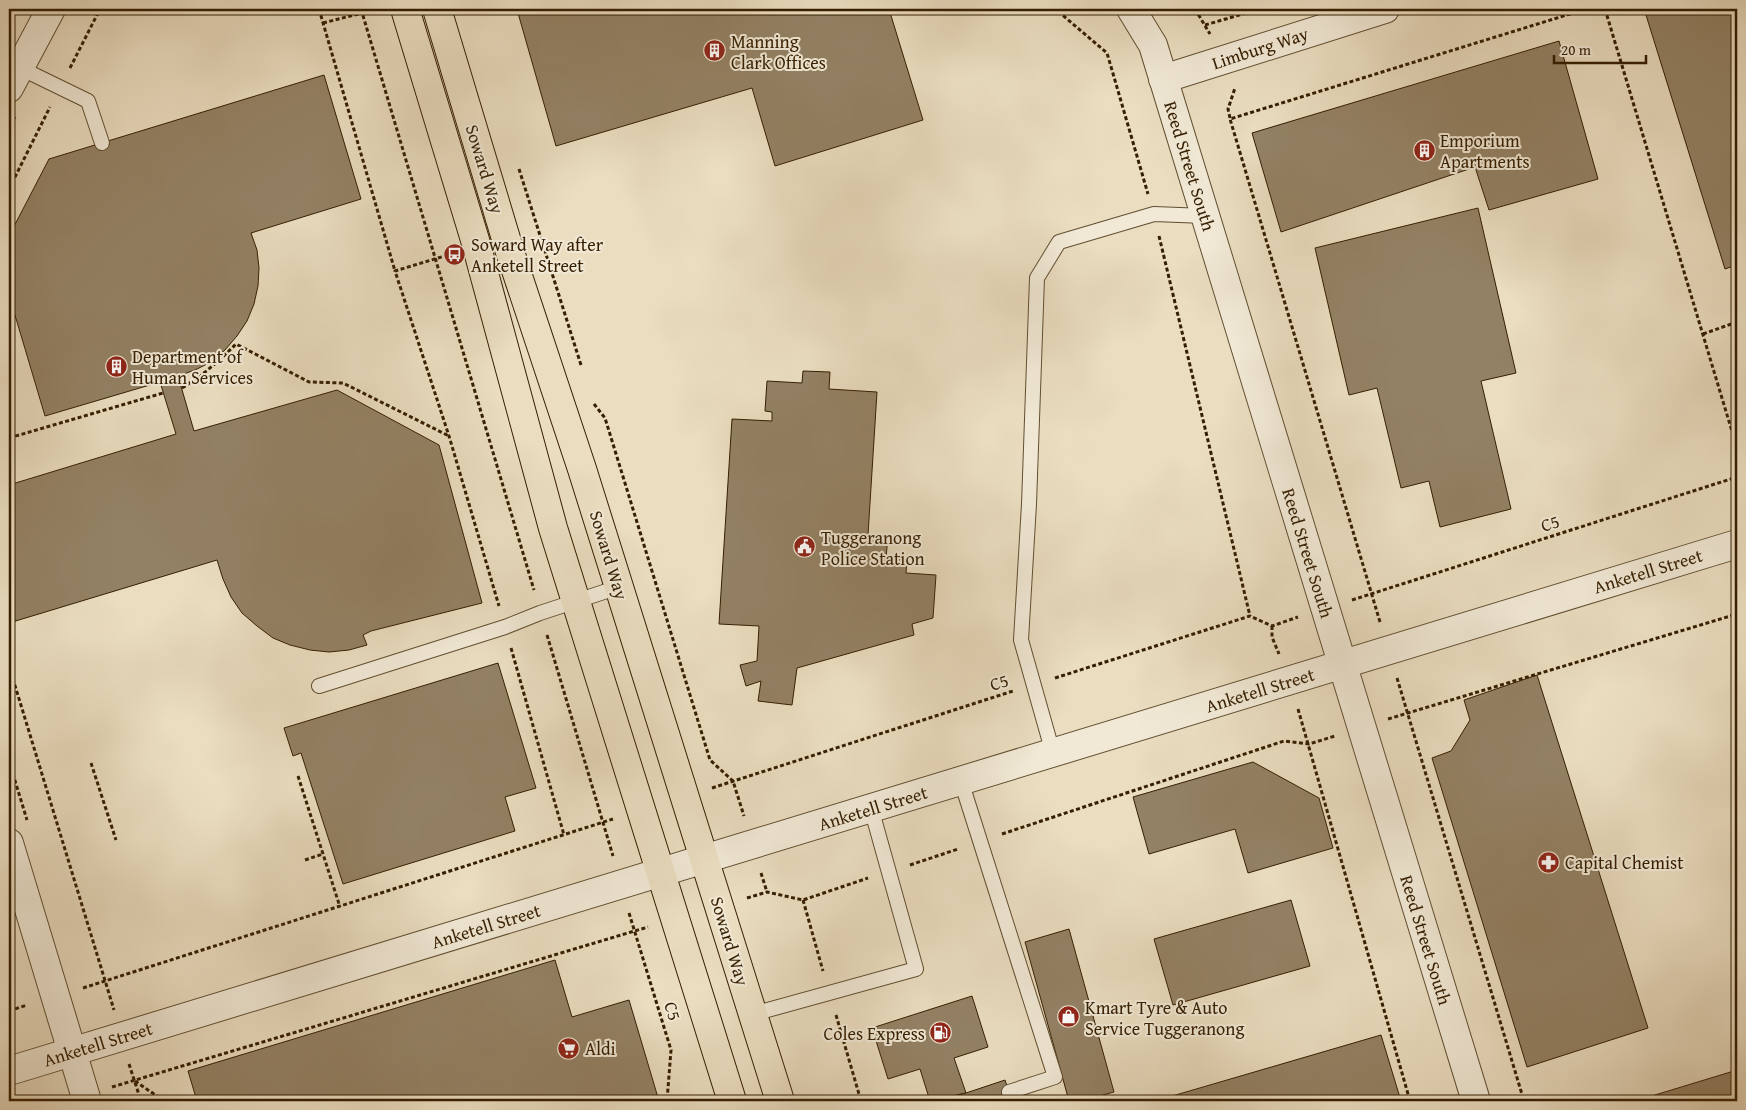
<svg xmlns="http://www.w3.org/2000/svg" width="1746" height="1110" viewBox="0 0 1746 1110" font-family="'Gentium Book Plus',serif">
<rect width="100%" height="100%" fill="#eaddc0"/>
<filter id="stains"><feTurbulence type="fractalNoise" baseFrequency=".004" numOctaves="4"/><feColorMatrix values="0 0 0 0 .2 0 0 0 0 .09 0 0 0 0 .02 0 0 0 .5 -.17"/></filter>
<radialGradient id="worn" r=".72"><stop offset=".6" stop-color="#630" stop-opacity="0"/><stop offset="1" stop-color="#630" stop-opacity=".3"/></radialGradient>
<g fill="#938164" stroke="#351e01">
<polygon points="533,9 889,9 923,120 775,166 752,88 556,146 518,13"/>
<polygon points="1666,9 1737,9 1737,265 1725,269 1646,15"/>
<polygon points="1559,41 1598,179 1489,210 1475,167 1281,232 1252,133"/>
<polygon points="324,75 361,199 251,233 257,250 259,268 258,286 254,304 247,321 237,336 225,350 211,362 195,370 178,376 194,431 337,390 439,445 482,603 371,631 363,635 367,645 349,650 329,652 310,650 290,645 273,638 257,626 242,613 231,597 223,579 217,560 9,623 9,485 176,434 160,382 45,416 9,295 9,236 49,159"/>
<polygon points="1478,208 1516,373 1481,381 1511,509 1440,527 1429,481 1401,488 1377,388 1349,395 1315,248"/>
<polygon points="803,371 830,372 829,389 877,392 868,535 888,536 886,558 907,560 906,573 936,575 933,618 912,624 914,635 797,668 792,705 758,701 761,681 746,686 740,665 757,661 759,626 719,624 732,419 772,421 772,412 765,411 767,381 802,383"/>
<polygon points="498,663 536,788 505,797 515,831 343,884 301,753 293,756 284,728"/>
<polygon points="1537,675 1648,1028 1527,1067 1432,758 1451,751 1470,720 1464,700"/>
<polygon points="1253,762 1319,798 1333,848 1248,873 1235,829 1149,854 1133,797"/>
<polygon points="1291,900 1310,966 1173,1005 1154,939"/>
<polygon points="1069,929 1114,1092 1081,1101 1069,1101 1025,942"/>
<polygon points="555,960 572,1017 629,1000 659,1101 197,1101 188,1071"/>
<polygon points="972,996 988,1047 954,1058 966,1093 930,1101 920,1069 888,1079 872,1028"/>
<polygon points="1381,1035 1401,1101 1163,1101 1162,1099"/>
<polygon points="1737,1070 1737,1101 1635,1101 1678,1088"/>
<polygon points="1005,1080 1012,1101 934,1101 966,1093"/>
</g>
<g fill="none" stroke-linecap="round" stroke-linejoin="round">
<defs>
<g id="service">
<polyline points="16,66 88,101 102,143"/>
<polyline points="319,686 505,627 540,613 619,587"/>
<polyline points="1053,753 1021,640 1029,504 1037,278 1059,242 1154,214 1205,216"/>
<polyline points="961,781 1055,1077 1009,1092"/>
<polyline points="753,1014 916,969 871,808"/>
</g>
<g id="minor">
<polyline points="1131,9 1153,45 1476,1101"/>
<polyline points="1163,79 1385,9"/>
<polyline points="9,88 51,9"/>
<polyline points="9,843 87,1101"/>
</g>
<polyline id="tertiary" points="9,1071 1737,544"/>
<g id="primary">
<polyline points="405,9 475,240 553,528 732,1101"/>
<polyline points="437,9 510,252 582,469 780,1101"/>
</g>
</defs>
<use href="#service" stroke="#624e31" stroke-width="16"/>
<use href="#minor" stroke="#624e31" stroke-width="30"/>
<use href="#tertiary" stroke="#624e31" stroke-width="30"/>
<use href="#primary" stroke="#351e01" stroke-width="30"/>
<g stroke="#351e01" stroke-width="3" stroke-dasharray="4 2.5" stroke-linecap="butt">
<polyline points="319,9 395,271"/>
<polyline points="361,9 534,590"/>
<polyline points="1052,9 1060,13 1107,53 1148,194"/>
<polyline points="1195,9 1210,34"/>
<polyline points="1605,9 1737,448"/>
<polyline points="323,23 362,13"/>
<polyline points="1205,25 1260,9"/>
<polyline points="70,68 100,9"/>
<polyline points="1230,118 1228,109 1235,88"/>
<polyline points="9,130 15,117"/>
<polyline points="519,169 581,365"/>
<polyline points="9,189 50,107"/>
<polyline points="1159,236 1250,616"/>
<polyline points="448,255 395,271 449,436 499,606"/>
<polyline points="1703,334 1737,322"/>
<path d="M182,388C202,376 219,361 236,344L309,382L343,383L449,436"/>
<polyline points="594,404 605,418 710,760 733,781 744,816"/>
<polyline points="9,438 163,393"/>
<polyline points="1352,600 1737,477"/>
<polyline points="1380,622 1230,119 1586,9"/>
<polyline points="1272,626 1272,637 1279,654"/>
<polyline points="547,635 613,856"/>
<polyline points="511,648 564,835"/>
<polyline points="9,666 114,1010"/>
<polyline points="1055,678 1250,616 1272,626 1298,617"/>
<polyline points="1397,678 1524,1101"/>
<polyline points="1298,709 1410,1101"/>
<polyline points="1388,719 1737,614"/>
<polyline points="9,761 27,820"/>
<polyline points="91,763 116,840"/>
<polyline points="298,776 340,907"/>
<polyline points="712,788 1013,691"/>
<polyline points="1002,834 1284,741 1309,744 1335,736"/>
<polyline points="305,860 323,854"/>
<polyline points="910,865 958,849"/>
<polyline points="761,873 767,892"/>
<polyline points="747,898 767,892 803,900 868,878"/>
<polyline points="803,900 823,971"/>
<polyline points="629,913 671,1050 667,1101"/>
<polyline points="83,988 613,819"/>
<polyline points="9,1011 27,1005"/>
<polyline points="836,1015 861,1101"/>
<polyline points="9,1022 13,1038"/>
<polyline points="129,1064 141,1101"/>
<polyline points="135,1081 164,1101"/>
<polyline points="112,1087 648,927"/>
</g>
<use href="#service" stroke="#f1e9d6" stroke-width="14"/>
<use href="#minor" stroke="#f1e9d6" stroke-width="28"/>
<use href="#tertiary" stroke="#f1e9d6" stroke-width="28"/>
<use href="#primary" stroke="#eaddc0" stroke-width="28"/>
</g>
<defs>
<symbol id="building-disc" viewBox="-11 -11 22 22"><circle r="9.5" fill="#8f2418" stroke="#f1e9d6"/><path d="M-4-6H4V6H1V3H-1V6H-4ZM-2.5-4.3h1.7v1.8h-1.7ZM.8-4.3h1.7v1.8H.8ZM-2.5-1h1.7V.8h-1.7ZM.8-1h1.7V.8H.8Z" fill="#fff"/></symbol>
<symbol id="bus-disc" viewBox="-11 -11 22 22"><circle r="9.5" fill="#8f2418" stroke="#f1e9d6"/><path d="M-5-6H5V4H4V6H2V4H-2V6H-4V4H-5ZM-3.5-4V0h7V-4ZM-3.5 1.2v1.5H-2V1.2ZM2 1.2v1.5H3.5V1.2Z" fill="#fff"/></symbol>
<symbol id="civic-disc" viewBox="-11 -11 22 22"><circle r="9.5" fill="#8f2418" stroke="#f1e9d6"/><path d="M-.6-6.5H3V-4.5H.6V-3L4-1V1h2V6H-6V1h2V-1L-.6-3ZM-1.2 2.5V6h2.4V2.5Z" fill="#fff"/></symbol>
<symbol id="pharmacy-disc" viewBox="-11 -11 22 22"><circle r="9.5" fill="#8f2418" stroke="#f1e9d6"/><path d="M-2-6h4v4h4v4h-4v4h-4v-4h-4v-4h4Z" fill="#fff"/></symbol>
<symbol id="shop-disc" viewBox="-11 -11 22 22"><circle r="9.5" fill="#8f2418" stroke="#f1e9d6"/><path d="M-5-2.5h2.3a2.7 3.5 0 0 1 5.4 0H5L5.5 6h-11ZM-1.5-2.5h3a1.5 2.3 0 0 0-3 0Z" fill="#fff"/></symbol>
<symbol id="fuel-disc" viewBox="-11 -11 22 22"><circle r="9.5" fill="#8f2418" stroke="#f1e9d6"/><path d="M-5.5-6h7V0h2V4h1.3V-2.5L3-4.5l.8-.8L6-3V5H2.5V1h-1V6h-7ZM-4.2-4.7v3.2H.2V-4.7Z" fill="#fff"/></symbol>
<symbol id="supermarket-disc" viewBox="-11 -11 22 22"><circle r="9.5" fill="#8f2418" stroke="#f1e9d6"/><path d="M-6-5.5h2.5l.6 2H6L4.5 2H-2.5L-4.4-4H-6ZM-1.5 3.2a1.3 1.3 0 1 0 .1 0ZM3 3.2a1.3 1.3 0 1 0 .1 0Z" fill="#fff"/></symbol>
</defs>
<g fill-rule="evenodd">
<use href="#building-disc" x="702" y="38" width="25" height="25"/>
<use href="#building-disc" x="1412" y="138" width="25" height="25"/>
<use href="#bus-disc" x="442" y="242" width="25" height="25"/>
<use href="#building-disc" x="104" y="354" width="25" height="25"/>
<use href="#civic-disc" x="792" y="534" width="25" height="25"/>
<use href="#pharmacy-disc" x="1536" y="850" width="25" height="25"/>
<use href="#shop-disc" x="1056" y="1004" width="25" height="25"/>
<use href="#fuel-disc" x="928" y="1020" width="25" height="25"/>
<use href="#supermarket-disc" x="556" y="1036" width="25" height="25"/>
</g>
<g text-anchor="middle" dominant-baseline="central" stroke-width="4" stroke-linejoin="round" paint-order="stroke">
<g font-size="18" fill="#351e01" stroke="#f1e9d6" text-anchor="start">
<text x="731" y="41">Manning<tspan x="731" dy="21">Clark Offices</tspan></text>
<text x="1440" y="140">Emporium<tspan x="1440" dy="21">Apartments</tspan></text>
<text x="471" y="244">Soward Way after<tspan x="471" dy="21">Anketell Street</tspan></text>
<text x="132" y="356">Department of<tspan x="132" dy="21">Human Services</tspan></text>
<text x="821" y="537">Tuggeranong<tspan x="821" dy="21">Police Station</tspan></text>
<text x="1565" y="862">Capital Chemist</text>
<text x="1085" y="1007">Kmart Tyre &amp; Auto<tspan x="1085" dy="21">Service Tuggeranong</tspan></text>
<text x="925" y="1033" text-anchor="end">Coles Express</text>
<text x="585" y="1048">Aldi</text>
</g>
<g font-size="18" fill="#351e01" stroke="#f1e9d6">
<text transform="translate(1260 48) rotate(-18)">Limburg Way</text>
<text transform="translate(1190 166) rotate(73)">Reed Street South</text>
<text transform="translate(485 169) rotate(73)">Soward Way</text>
<text transform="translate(1550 523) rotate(-18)">C5</text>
<text transform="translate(1308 553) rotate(73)">Reed Street South</text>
<text transform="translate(609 555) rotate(73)">Soward Way</text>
<text transform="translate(1648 571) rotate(-17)">Anketell Street</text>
<text transform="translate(999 682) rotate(-18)">C5</text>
<text transform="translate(1260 690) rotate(-17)">Anketell Street</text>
<text transform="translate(873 808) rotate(-17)">Anketell Street</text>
<text transform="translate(486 926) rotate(-17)">Anketell Street</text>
<text transform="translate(1426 940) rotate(73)">Reed Street South</text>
<text transform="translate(730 941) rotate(73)">Soward Way</text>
<text transform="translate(673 1011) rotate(73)">C5</text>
<text transform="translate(98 1044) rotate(-17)">Anketell Street</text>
</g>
</g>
<rect width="1746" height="1110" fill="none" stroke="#eaddc0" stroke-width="30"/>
<rect x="10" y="10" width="1726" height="1090" fill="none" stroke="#351e01" stroke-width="2.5"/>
<rect x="15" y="15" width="1716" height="1080" fill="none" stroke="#351e01"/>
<path d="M1554 55v8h92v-8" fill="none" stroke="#351e01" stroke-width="2.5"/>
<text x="1561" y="55" font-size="15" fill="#351e01" stroke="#f1e9d6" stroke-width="4" paint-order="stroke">20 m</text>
<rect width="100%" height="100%" filter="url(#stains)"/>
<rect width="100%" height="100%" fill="url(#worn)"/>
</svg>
